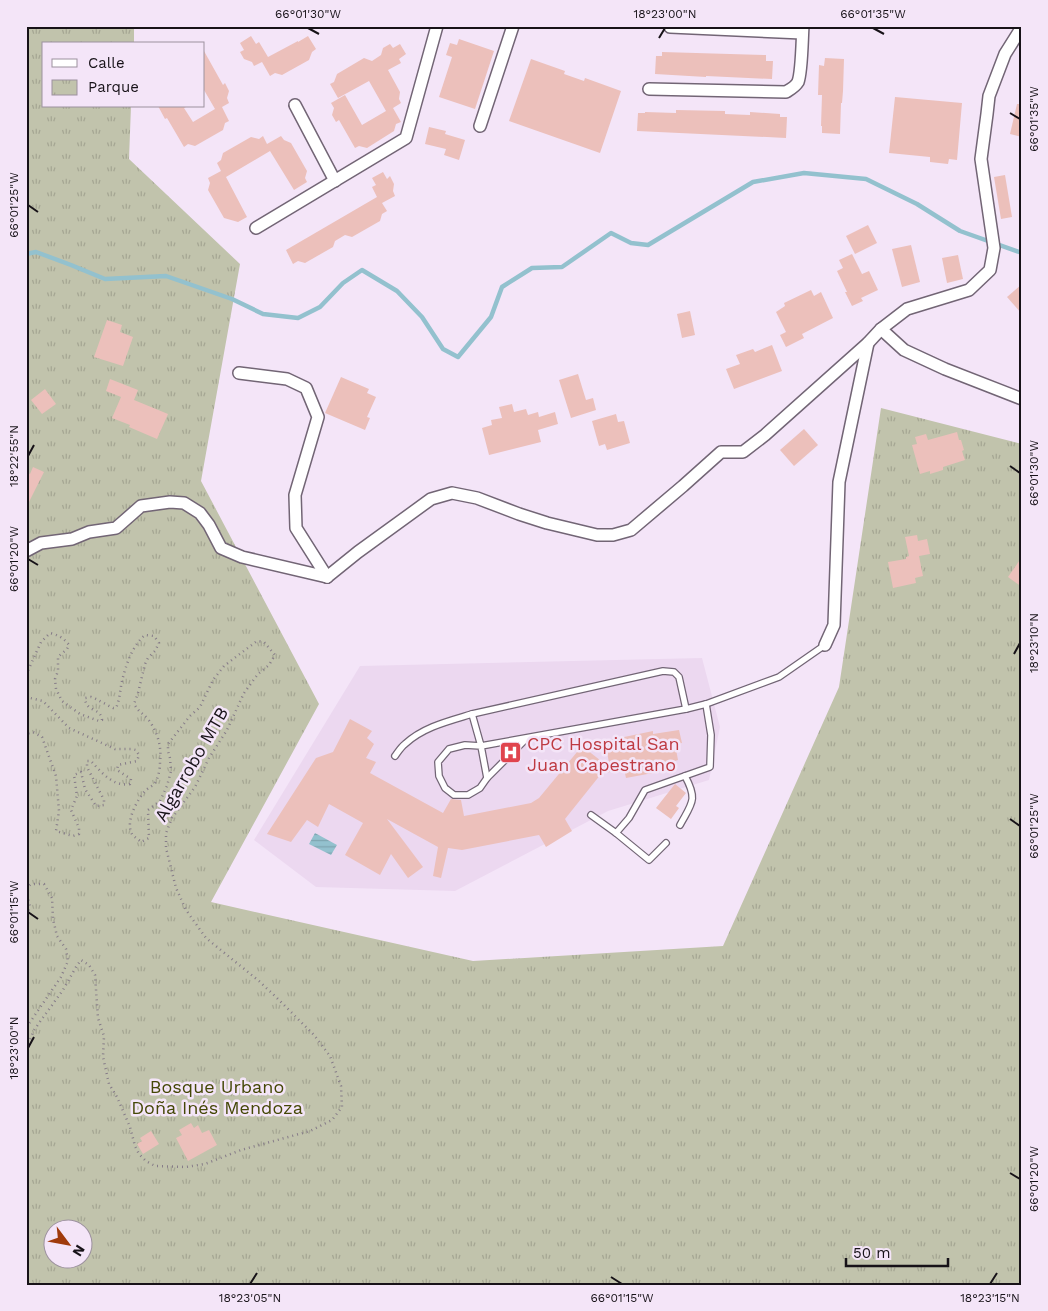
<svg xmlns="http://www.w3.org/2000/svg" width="1048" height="1311" viewBox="0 0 1048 1311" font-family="'Work Sans',sans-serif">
<defs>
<pattern id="park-tufts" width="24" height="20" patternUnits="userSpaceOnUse" patternTransform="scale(1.25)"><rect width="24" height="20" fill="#c1c3ac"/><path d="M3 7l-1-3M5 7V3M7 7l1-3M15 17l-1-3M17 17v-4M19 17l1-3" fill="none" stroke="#a5a693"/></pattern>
<pattern id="water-rules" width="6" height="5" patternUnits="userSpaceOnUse" patternTransform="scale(1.25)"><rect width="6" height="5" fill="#93c1ce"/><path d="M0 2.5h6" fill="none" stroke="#7ea5b0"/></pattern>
</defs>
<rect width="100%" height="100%" fill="#f4e5f8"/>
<polygon fill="#ecd8f0" points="702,658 720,727 709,780 608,811 455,891 316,887 254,840 360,666"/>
<path fill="url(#park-tufts)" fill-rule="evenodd" d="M26,26H134V44H44V106H131L129,159L240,264L201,481L319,704L211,902L473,961L723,946L839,687L881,408L1022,444V1285H26ZM52,1228H82V1258H52Z"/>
<polygon fill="url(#water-rules)" points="315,833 337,845 331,855 309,844"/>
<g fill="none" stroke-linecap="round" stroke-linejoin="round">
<polyline stroke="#93c1ce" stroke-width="4.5" points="26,254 36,252 71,265 105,279 166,276 232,299 263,314 298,318 320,307 343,283 362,270 397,291 422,317 443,349 458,357 491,317 502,287 532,268 562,267 611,233 631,243 648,245 753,182 804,173 866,179 917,204 960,231 1022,253"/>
</g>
<g fill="#ecc0bb">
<polygon points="251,36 256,44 259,42 268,57 298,41 298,42 308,36 316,49 312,52 309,60 282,75 275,73 270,76 262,62 254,66 252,62 244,59 240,52 244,50 240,43"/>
<polygon points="459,39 494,51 475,109 439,97 452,57 446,55 450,43 457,45"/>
<polygon points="390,44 393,48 400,44 406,54 399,59 401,63 388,70 400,92 399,99 401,103 393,108 401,122 396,124 394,131 367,148 359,146 355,148 339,120 336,122 332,115 334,108 331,103 345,95 362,125 386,111 369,81 338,98 330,84 334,82 337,74 364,58 372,61 381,55 383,48"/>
<polygon points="204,51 223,85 225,83 229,91 227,98 229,103 222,107 229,121 225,123 223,130 195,146 188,144 184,147 167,118 165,119 158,106 188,106 184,108 193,122 215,109 204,90"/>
<polygon points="662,52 766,55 766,61 773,61 772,79 706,76 706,77 655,74 656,56 662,56"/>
<polygon points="825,58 844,59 843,91 842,103 841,103 840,134 822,133 822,126 821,126 822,95 818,95 819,65 824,66"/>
<polygon points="531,59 565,71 564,74 584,81 585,78 621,91 600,153 509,121"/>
<polygon points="895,97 962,103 957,160 949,159 948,164 930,162 930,157 889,153"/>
<polygon points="1017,104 1022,104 1022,137 1010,134"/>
<polygon points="676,110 725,111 725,114 750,115 750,112 780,114 780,117 787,117 786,138 637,131 638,113 645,113 645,112 676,113"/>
<polygon points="429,127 446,131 445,134 465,140 459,160 444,155 446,149 425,144"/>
<polygon points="263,136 267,144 281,136 284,140 291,143 307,171 305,178 307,182 294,190 270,151 226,177 247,217 238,222 224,218 208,190 210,183 208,178 221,171 217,163 221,160 223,153 251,137 259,139"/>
<polygon points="383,172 387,179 390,176 394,184 393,191 395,196 382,203 387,211 382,214 380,221 352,237 345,235 335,241 333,247 305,263 298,261 293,264 286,250 377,197 372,187 376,185 372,178"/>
<polygon points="1005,175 1012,217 1001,219 994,177"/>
<polygon points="868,225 877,243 855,254 846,236"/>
<polygon points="911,245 920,282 902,287 892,249"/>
<polygon points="852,254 862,274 869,271 878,290 861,298 863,301 852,306 845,292 847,292 837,271 843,268 839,260"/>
<polygon points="958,255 963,279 947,283 942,258"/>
<polygon points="1022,284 1022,314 1007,297"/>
<polygon points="811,290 814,296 821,292 833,318 802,334 804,338 786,347 780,335 786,332 776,312 785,306 784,303"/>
<polygon points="690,311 695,335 682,338 677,314"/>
<polygon points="107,320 122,325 120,332 133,337 123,366 94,357"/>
<polygon points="772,345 782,371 734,389 726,369 740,364 736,355 753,349 755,352"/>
<polygon points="578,374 586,400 593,398 596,410 571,418 559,380"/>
<polygon points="341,377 369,389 367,393 376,397 367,417 370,418 365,430 325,413"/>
<polygon points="110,379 138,390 134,400 168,414 157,439 129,427 130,425 112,418 121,397 106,391"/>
<polygon points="45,389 56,404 42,414 31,400"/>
<polygon points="512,404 514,412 526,409 528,415 538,412 539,417 555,412 558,424 538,430 541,442 489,455 482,428 492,425 491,420 502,418 499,407"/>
<polygon points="616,414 618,422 624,421 630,443 607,450 605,444 599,446 592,421"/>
<polygon points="804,429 818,445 794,466 780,450"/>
<polygon points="957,432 959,440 961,440 964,450 962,451 965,460 943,467 943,470 930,474 930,471 920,474 912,445 917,444 915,437 926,434 928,440"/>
<polygon points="33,467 44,472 26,508 26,472 30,474"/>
<polygon points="917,535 918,541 927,539 930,554 919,556 923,576 915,578 916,583 893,588 888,562 906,559 906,557 909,556 905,537"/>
<polygon points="1022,557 1022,587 1008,577"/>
<polygon points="350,719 372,731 367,738 374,744 366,758 376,762 370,773 443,813 451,799 461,800 464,816 531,803 539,798 582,746 610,768 605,741 653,731 653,734 679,730 682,743 675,744 678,760 672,762 674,769 626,778 624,769 601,774 565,819 572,831 546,847 539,835 462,850 448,848 441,878 433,876 438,847 387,819 423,867 408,878 391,854 380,875 345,855 363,823 329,804 318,827 307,820 291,842 267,834 316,758 333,752"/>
<polygon points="675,784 686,793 676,806 679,808 671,819 656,808"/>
<polygon points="191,1123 194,1128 198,1125 202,1133 209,1130 217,1145 188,1161 176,1138 182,1135 179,1130"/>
<polygon points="151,1131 159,1144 143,1154 137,1144 142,1141 140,1138"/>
</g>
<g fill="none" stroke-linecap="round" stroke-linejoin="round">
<defs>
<g id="service">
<polyline points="472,714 481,746 487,778 480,788 468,795 454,795 445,788 439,776 438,762 449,749 465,745 481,746 686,709 706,704 779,677 825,645"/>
<path d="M395,756C398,752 401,747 405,744C423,727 449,721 472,714L663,671L674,672L679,677L686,709"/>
<polyline points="487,778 526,739"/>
<polyline points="591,815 616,833 629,818 645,790 710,767 711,735 706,704"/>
<path d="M680,825C692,803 698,800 685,776"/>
<polyline points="616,833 649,860 666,843"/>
</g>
<g id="minor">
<polyline points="670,27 802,33"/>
<path d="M649,89L786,92C791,89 795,87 798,82C802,71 802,39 803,26"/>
<polyline points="295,105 335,181"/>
<polyline points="480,126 513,26"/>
<polyline points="256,228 406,138 437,26"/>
<polyline points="881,329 904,350 945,369 1022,399"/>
<polyline points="239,373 287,379 306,388 318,417 295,495 296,528 327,577"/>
<polyline points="26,551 41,543 72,539 89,532 116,528 141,506 170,502 184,503 200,513 209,525 221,548 242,557 327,577"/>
<polyline points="327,577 358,552 431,499 452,493 477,498 519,514 547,523 597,535 613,535 631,530 683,486 721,452 743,452 765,435 868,343 881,329 907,309 969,290 990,270 994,248 981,159 987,114 989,96 1005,54 1022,27"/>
<polyline points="825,645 834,625 839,482 868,343"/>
</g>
</defs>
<use href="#service" stroke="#726575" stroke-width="8"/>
<use href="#minor" stroke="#726575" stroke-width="14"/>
<g stroke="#867c88" stroke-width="2.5" stroke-dasharray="1 4" stroke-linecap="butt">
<path d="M26,675L41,642L50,633C58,635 64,638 69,645L67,649L58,657V671L55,679L56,689L62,701L80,714L99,721L102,720C101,707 86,713 85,698L91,697L96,699L113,708H116C120,699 120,690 122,681C126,665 132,646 145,635L154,636L159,643L155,651L148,658L145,664L138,693L134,704C139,712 141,712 147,718C157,730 162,746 160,762C160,768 159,775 156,781C154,786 149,787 145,791C137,800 125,822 132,834C134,837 138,839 141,842L149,838L148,810L160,801L167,786L171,771L170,758L168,751V744L190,716L200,707L213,680L224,666L257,641L264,642L275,655L269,665L258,674L244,693L227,730L209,758L195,787L172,818L166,833V848L176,888L186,910L206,938L259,981L277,998L314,1035L330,1056L341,1086L342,1107L332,1120L310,1131L241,1150L205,1164L186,1167L155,1166L146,1161L139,1154L135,1146L130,1127L117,1097L109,1084L103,1057L104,1036L98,1018L95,975L89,965L81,960L76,967L63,990L34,1030L26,1050"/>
<path d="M26,697L43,701L69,728L115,749H132L136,750L139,755L137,761L118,765L117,770L131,779L130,784C113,787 101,772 91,761H87V767L104,800V805L96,806L85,789L81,772L74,775L77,796L71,810L79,828V834L73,836L56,831L59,811L56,776L42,737L33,732L26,734"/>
<polyline points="26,889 31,884 44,884 52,898 53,919 57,936 66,949 68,961 61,977 26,1028"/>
<polyline points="26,890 30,907 26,915"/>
</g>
<use href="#service" stroke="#fff" stroke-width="5.5"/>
<use href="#minor" stroke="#fff" stroke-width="11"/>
</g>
<path fill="none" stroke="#171218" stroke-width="2" d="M308,28L319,34M873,28L884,34M659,38L665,28M1010,113L1020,119M28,205L38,212M28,456L34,445M1010,466L1020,473M28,559L38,565M1014,654L1020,643M1010,819L1020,826M28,912L38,919M28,1048L34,1037M1010,1173L1020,1179M611,1277L622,1284M250,1284L257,1273M990,1284L997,1273"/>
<defs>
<symbol id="hospital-square" viewBox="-11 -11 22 22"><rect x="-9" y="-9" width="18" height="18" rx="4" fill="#e0444e" stroke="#f4e5f8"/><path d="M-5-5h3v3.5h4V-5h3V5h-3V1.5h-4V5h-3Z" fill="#fff"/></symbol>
</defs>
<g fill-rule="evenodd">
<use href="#hospital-square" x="498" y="740" width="25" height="25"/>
</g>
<g text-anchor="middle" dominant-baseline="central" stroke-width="5" stroke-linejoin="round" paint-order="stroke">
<g font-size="18" fill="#be3a42" stroke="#f4e5f8" text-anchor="start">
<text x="527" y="743">CPC Hospital San<tspan x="527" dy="21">Juan Capestrano</tspan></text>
</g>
<g font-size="18" fill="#171218" stroke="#f4e5f8">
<text transform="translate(191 764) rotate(-60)">Algarrobo MTB</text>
</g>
<g font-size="18" fill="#444706" stroke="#f4e5f8">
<text x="217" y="1086">Bosque Urbano<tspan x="217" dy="21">Doña Inés Mendoza</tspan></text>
</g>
</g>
<rect width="1048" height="1311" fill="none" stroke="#f4e5f8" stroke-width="55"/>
<rect x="42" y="42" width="162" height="65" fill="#f4e5f8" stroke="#9c919e"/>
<rect x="52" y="59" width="25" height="8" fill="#ffffff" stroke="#9c919e"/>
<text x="88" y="68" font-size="15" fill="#171218">Calle</text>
<rect x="52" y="80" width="25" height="15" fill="url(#park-tufts)" stroke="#9c919e"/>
<text x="88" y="92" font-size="15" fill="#171218">Parque</text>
<g transform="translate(68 1244) rotate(122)"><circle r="24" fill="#f4e5f8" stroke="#9c919e"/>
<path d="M0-4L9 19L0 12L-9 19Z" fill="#a03b0c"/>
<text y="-8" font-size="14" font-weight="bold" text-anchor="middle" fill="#171218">N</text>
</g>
<path d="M846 1258v8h102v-8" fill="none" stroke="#171218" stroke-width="2.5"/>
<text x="853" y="1258" font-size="15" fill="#171218" stroke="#f4e5f8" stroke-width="4" paint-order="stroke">50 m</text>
<rect x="28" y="28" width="992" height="1256" fill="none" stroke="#171218" stroke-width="2"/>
<g font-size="12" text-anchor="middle" fill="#171218">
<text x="308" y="18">66°01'30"W</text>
<text x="665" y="18">18°23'00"N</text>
<text x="873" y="18">66°01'35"W</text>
<text transform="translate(1034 119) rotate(-90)" y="4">66°01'35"W</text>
<text transform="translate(14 205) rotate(-90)" y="4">66°01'25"W</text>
<text transform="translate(14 456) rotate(-90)" y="4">18°22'55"N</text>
<text transform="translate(1034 473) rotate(-90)" y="4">66°01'30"W</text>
<text transform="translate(14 559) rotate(-90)" y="4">66°01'20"W</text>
<text transform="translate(1034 643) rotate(-90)" y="4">18°23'10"N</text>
<text transform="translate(1034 826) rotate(-90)" y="4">66°01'25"W</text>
<text transform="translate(14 912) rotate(-90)" y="4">66°01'15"W</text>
<text transform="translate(14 1048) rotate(-90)" y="4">18°23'00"N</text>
<text transform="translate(1034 1179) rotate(-90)" y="4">66°01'20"W</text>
<text x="250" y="1302">18°23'05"N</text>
<text x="622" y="1302">66°01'15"W</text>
<text x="990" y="1302">18°23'15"N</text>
</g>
</svg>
